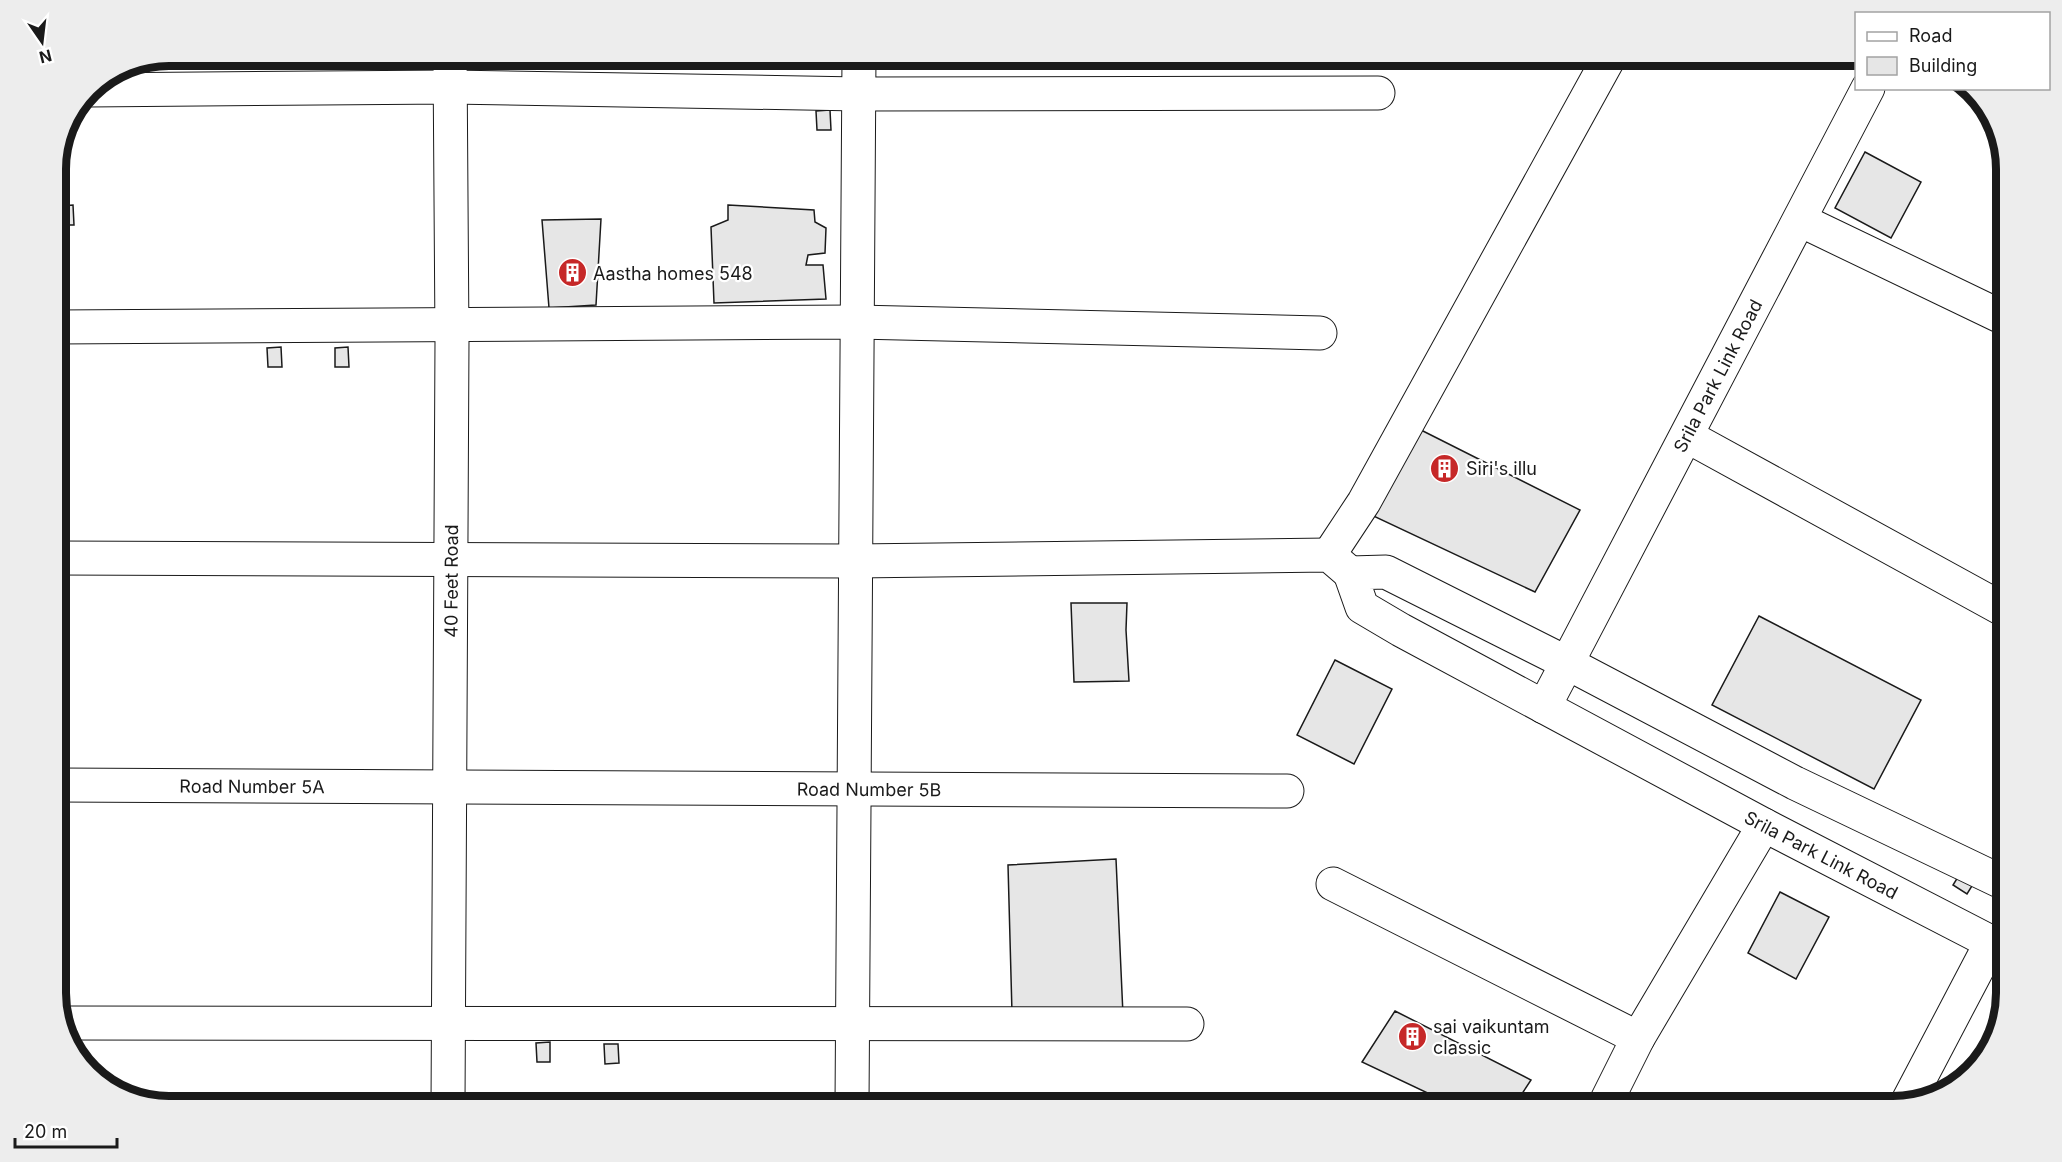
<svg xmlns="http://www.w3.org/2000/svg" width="2062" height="1162" viewBox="0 0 2062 1162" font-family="Inter,sans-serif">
<rect width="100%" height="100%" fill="#fff"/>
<g fill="#e6e6e6" stroke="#1a1a1a" stroke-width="1.5">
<polygon points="295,56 346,56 346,58 295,60"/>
<polygon points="561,56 688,56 688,66 561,65"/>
<polygon points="714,56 825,56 825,59 784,63 714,61"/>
<polygon points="830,110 831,130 817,130 816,111"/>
<polygon points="1865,152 1921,182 1891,238 1835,208"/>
<polygon points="73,205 74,225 60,225 60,206"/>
<polygon points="728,205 814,210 815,222 826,228 825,253 808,255 806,265 823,265 826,299 714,303 711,227 728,220"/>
<polygon points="601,219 596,305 549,308 542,220"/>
<polygon points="281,347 282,367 268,367 267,348"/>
<polygon points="348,347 349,367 335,367 335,348"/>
<polygon points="1415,427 1580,510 1535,592 1367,513"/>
<polygon points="1071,603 1127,603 1126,630 1129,681 1074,682"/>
<polygon points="1759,616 1921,700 1874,789 1712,705"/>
<polygon points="1335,660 1392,689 1354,764 1297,735"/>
<polygon points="1116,859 1123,1015 1012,1013 1008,865"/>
<polygon points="1961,872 1975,881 1967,894 1953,885"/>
<polygon points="1780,892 1829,917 1796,979 1748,953"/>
<polygon points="1395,1011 1531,1080 1514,1106 1455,1106 1362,1062"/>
<polygon points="550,1042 550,1062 537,1062 536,1043"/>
<polygon points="604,1044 618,1044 619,1063 605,1064"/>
</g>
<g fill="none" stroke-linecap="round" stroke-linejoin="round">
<defs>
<g id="minor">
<polyline points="88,90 450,87 859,94 1378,93"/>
<polyline points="1800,220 2006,319"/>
<polyline points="56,327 857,322 1320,333"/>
<polyline points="1687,436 2006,611"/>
<polyline points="1329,555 1364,502 1610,56"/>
<polyline points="56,558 855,561 1329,555 1350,573"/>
<path id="s1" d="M1544,707L1868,88"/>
<path id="s2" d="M56,785L1287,791"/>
<polyline points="1333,884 1638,1038"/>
<path id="s3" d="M2006,884L1795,783L1567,663L1386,572L1350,573L1362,607L1401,630L1764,825L2006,950"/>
<polyline points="63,1023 1187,1024"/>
<polyline points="1907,1103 1991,943"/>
<path id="s4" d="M448,1106L452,340L450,56"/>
<polyline points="852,1106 859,56"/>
<polyline points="1604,1106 1638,1038 1764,825"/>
</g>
</defs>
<use href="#minor" stroke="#1a1a1a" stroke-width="35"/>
<use href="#minor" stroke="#fff" stroke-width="33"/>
</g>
<defs>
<symbol id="building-disc" viewBox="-11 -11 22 22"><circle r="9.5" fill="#c62828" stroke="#fff"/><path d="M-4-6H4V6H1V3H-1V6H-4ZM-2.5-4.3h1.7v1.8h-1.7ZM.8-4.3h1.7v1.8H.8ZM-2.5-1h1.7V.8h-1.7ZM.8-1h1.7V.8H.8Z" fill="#fff"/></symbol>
</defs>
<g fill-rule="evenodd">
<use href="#building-disc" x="556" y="256" width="33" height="33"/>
<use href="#building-disc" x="1428" y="452" width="33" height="33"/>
<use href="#building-disc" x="1396" y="1020" width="33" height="33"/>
</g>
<g text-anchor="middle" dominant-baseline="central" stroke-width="4.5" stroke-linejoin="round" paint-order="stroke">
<g font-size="18" fill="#1a1a1a" stroke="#fff" text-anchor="start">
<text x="593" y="273">Aastha homes 548</text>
<text x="1466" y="468">Siri's illu</text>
<text x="1433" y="1026">sai vaikuntam<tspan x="1433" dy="21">classic</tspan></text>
</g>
<g font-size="18" fill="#1a1a1a" stroke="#fff">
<text stroke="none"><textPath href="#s1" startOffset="374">Srila Park Link Road</textPath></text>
<text stroke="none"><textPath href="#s4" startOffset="525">40 Feet Road</textPath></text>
<text stroke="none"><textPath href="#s2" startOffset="196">Road Number 5A</textPath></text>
<text stroke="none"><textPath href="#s2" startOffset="813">Road Number 5B</textPath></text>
<text stroke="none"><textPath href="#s3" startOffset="1288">Srila Park Link Road</textPath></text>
</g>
</g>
<path d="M0 0H2062V1162H0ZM169 66H1893A103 103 0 0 1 1996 169V993A103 103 0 0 1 1893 1096H169A103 103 0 0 1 66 993V169A103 103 0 0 1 169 66Z" fill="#ededed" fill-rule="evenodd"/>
<path fill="none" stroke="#1a1a1a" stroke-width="8" d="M169 66H1893A103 103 0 0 1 1996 169V993A103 103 0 0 1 1893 1096H169A103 103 0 0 1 66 993V169A103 103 0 0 1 169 66Z"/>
<rect x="1855" y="12" width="195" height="78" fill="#ffffff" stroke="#a3a3a3" stroke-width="1.5"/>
<rect x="1867" y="32" width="30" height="9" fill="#ffffff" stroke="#a3a3a3" stroke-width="1.5"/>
<text x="1909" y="42" font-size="18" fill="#1a1a1a">Road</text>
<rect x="1867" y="57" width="30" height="18" fill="#e6e6e6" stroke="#a3a3a3" stroke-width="1.5"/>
<text x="1909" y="72" font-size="18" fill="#1a1a1a">Building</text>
<g transform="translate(42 42) rotate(166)" stroke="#ffffff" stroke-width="4.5" paint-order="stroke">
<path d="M0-4.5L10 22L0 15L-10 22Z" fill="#1a1a1a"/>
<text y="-9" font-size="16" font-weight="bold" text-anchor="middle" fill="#1a1a1a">N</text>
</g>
<path d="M15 1138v9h102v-9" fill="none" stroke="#1a1a1a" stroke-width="3"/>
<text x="24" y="1138" font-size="18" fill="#1a1a1a" stroke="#ffffff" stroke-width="4.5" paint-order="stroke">20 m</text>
</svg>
